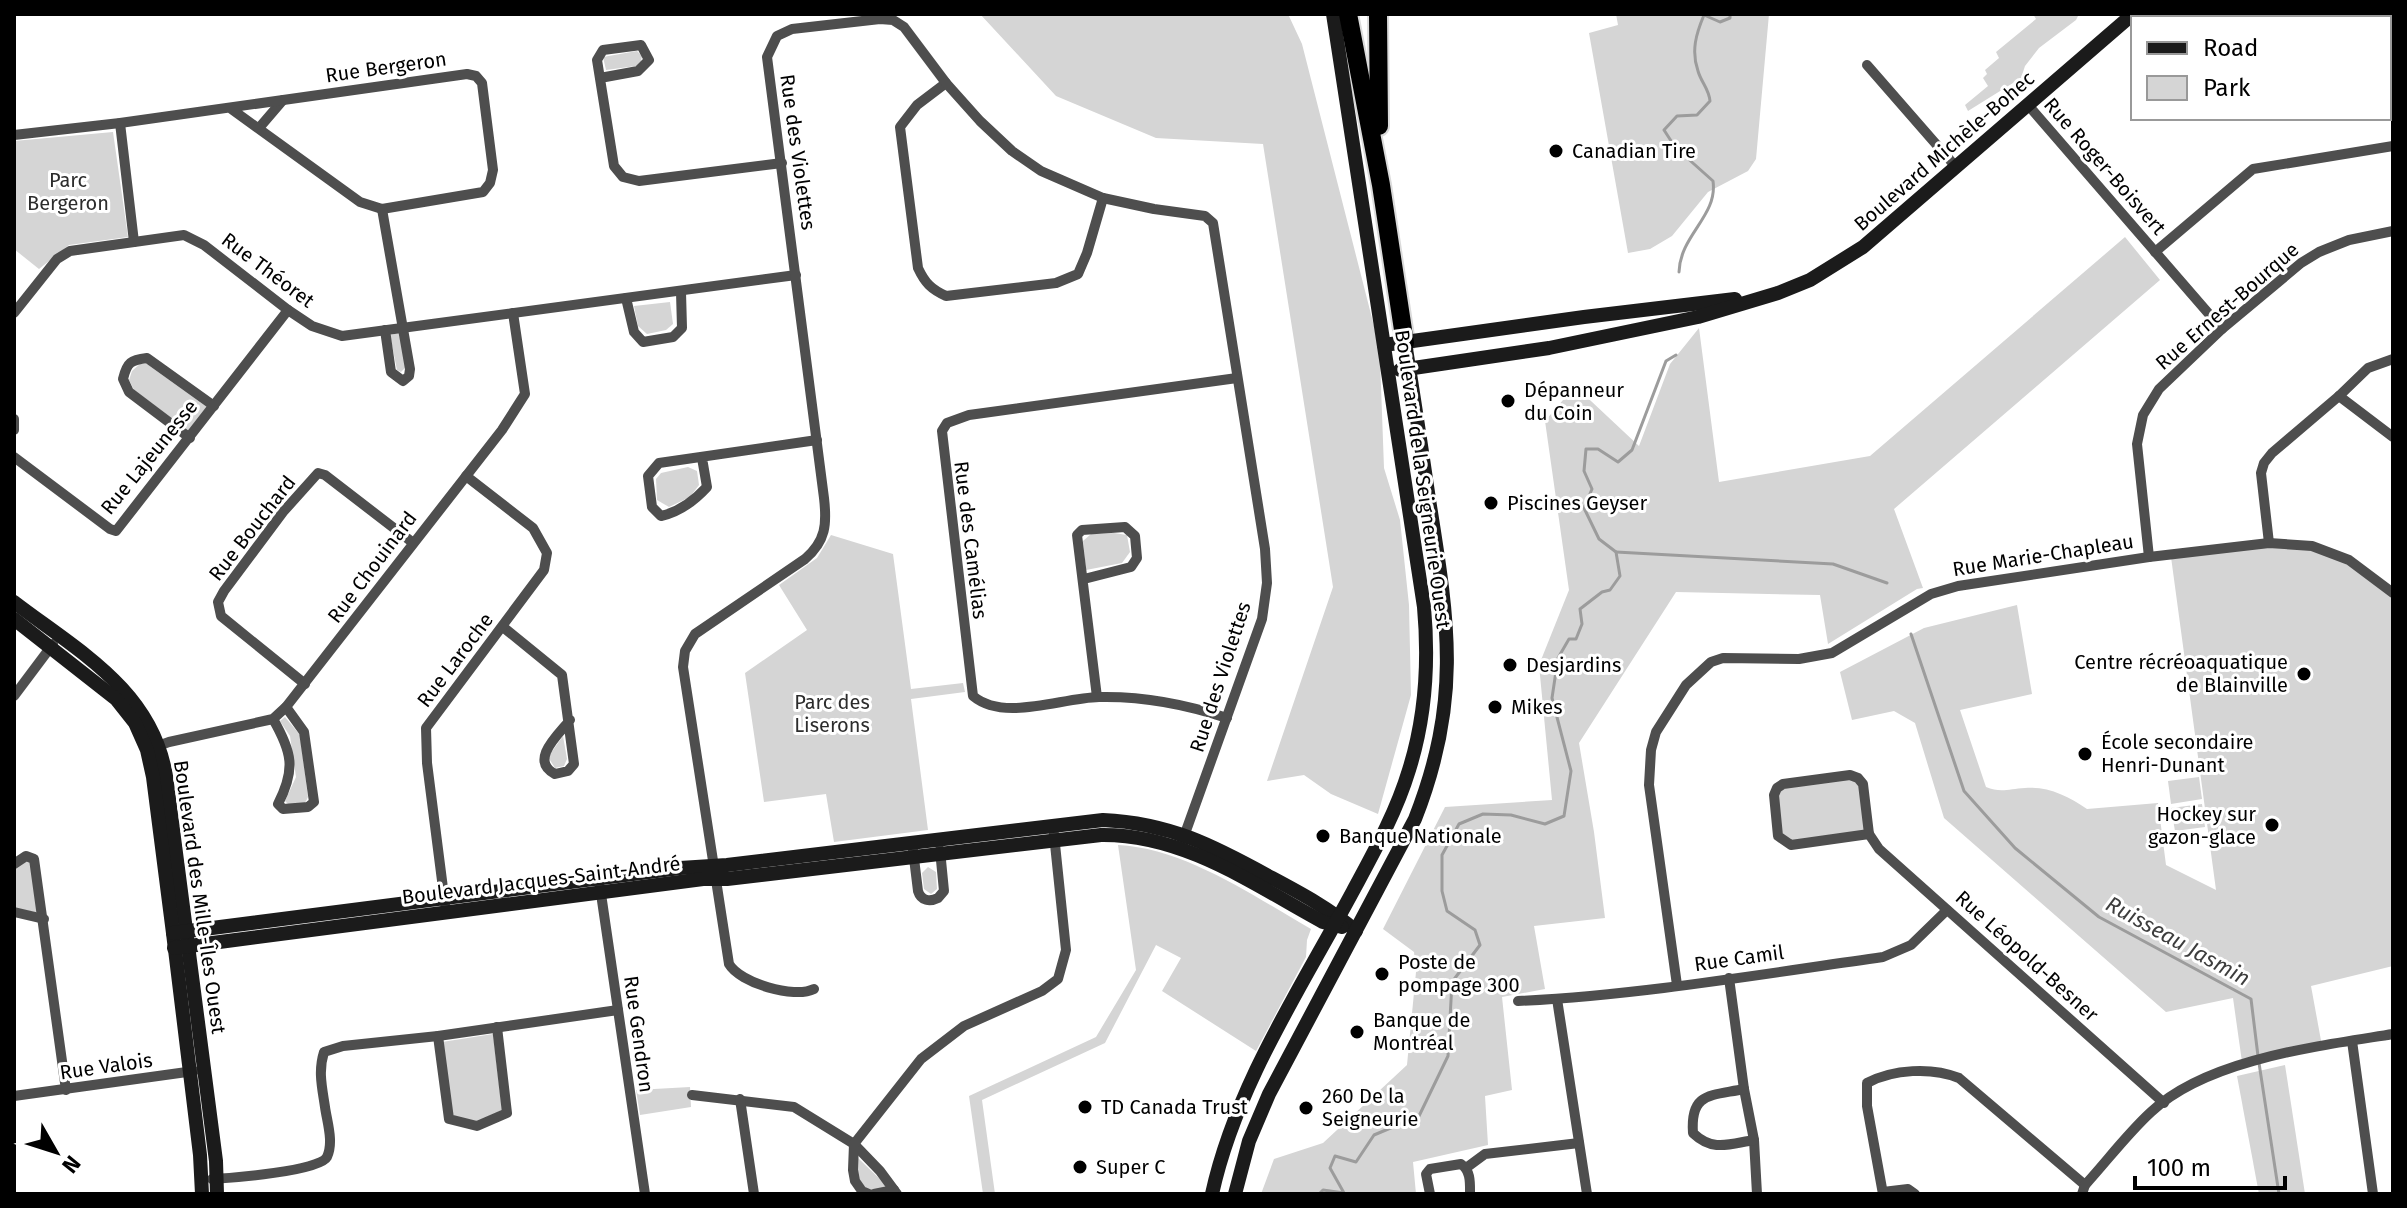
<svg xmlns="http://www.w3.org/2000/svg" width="2407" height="1208" viewBox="0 0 2407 1208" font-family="'Fira Sans',sans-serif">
<rect width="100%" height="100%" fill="#fff"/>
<g fill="#d5d5d5">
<polygon points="980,14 1288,14 1302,44 1374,326 1380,359 1384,468 1400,520 1409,605 1411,695 1378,814 1331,794 1304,775 1267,781 1333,587 1263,144 1156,138 1056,96"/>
<polygon points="1616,14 1769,14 1756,159 1748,171 1708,192 1672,236 1650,249 1628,253 1589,33 1618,25"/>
<polygon points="2033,14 2079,14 2076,20 2039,48 2025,66 2021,78 1968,111 1965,105 1988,86 1983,78 1987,74 1985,70 1999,58 1996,52 2036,19"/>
<polygon points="637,51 642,56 641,61 636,66 606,70 603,57"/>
<polygon points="113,132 128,237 69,245 39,269 14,249 14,141"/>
<polygon points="2125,237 2160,280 1894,509 1923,588 1917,589 1828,644 1820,595 1676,592 1579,743 1594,832 1605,918 1534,926 1545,989 1502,997 1512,1090 1485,1096 1488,1145 1413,1162 1416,1194 1261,1194 1274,1159 1323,1143 1407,1065 1416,972 1414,952 1383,929 1445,807 1552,800 1539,665 1569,590 1545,421 1575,386 1639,446 1670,364 1699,328 1719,482 1870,456"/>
<polygon points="670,302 673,324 666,330 647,334 638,326 634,306"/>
<polygon points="399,333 406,367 401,372 397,370 390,335"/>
<polygon points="141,363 147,364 207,407 189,431 134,390 129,380 132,371"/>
<polygon points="688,467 697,471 699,485 690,497 669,507 657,500 656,479 661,473"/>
<polygon points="1114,533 1127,535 1130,552 1122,563 1086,570 1083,541 1091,534"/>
<polygon points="831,535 893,554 911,689 963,683 965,692 911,699 928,830 834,842 826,794 764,802 745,673 807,630 779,585 817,558"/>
<path d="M2269,544L2309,548L2346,558L2393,594V966L2311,986L2322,1046L2242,1062L2233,998L2166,1012L1944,818L1915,723L1894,711L1852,720L1840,672L1924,628L2017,605L2032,694L1960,710L1986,787C2000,793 2009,789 2025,788C2048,786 2068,796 2087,809L2158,803L2166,865L2216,890L2171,557Z"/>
<polygon points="285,717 300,735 308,797 305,803 289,805 285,801 296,777 290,736 280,721"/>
<polygon points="563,736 567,759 564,766 555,768 548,757"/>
<polygon points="2199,777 2202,799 2171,804 2168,781"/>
<polygon points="1858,778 1869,834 1783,842 1777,788"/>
<polygon points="2202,804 2205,827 2175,831 2171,808"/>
<path d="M1118,845C1185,848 1255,897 1311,929L1307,940L1306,957L1256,1051L1162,991L1181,958L1156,945L1105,1043L982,1100L995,1194H983L969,1096L1096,1037L1136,970Z"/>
<polygon points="25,861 31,862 39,913 14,908 14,867"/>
<polygon points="928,867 936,872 937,889 931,894 924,889 922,873"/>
<polygon points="493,1034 502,1110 476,1122 452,1116 442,1042"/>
<polygon points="2285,1065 2305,1194 2259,1194 2237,1076"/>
<polygon points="690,1087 691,1107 640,1115 636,1090"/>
<polygon points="855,1155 889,1188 870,1192 859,1181"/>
</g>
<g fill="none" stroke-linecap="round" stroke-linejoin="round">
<g stroke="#9c9c9c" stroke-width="3">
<path d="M1679,272C1680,235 1718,216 1713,181L1675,147L1664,130L1677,116L1697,115L1710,101C1709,89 1701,82 1698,71C1691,51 1696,34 1704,15L1720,22L1730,18V14"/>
<polyline points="1616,552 1833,564 1887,583"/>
<polyline points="1911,634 1964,791 2015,848 2099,917 2251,999 2258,1056"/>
<polyline points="2259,1063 2279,1194"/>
<polyline points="1319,1194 1323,1190 1344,1193 1330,1168 1335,1156 1356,1162 1374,1135 1419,1116 1448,1056 1452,982 1480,945 1475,930 1447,911 1442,891 1442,855 1459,824 1483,814 1511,815 1545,824 1564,816 1571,771 1552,698 1558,658 1569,639 1576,639 1582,624 1580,609 1602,592 1610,590 1620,576 1616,552 1599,539 1584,508 1592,489 1584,471 1586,449 1598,449 1618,462 1632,450 1666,361 1676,355"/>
</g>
<defs>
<g id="highway">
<polyline points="1348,14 1381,185 1405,343"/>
<polyline points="1378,14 1379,126"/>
</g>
</defs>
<use href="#highway" stroke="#dbdbdb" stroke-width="22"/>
<g stroke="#4e4e4e" stroke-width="10">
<polyline points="1867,65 1956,167"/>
<polyline points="600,78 638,71 649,60 641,45 603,50 597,60 614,166 623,177 639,181 782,163"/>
<path d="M946,83L917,105L900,127L918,268C925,283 931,289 946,296L1056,283L1078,274L1087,253L1103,198"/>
<polyline points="2028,105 2222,329"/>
<polyline points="120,123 134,242"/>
<polyline points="259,128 283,100"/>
<polyline points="14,135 120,123 467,74 476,76 482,83 493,170 490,183 483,192 382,209 360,202 230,108"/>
<polyline points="382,209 410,369 409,376 403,381 391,372 385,330"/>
<polyline points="2155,252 2253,169 2393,146"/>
<polyline points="626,298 634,332 643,342 673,337 682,328 681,292"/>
<polyline points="14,313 57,259 70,251 184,235 204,245 288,310 312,326 342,336 796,275"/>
<polyline points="2339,396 2393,437"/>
<polyline points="14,419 14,430"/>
<path d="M190,438L129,392L123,379C127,362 131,360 147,358L214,406"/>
<polyline points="14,457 110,529 116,531 288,310"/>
<path d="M702,458L707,487C695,500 680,512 661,516L652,507L648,476L659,463L817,440"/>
<polyline points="2269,543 2261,473 2264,463 2272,453 2339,396 2368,368 2393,359"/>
<polyline points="2149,557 2137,444 2143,415 2159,389 2222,329 2301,263 2319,252 2349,240 2393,231"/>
<polyline points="1084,579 1131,567 1137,558 1135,536 1125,527 1082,530 1077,535 1097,697"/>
<path d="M503,627L562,675L574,764L568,771L555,774C529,760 558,735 570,720"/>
<polyline points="305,684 221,616 218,602 224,591 283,512 318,473 325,475 412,542"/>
<polyline points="14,696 53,644"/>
<path d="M1227,718C1185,704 1143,696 1099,697C1060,698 1004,722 973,696L942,431L947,423L969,415L1237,378"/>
<path d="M273,719C292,752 296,769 278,804L283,809L308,807L314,802L304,732L286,707"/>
<polyline points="152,748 169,742 273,719 286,707 502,430 525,394 513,313"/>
<polygon points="1850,775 1858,778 1863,784 1869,834 1791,845 1778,836 1774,795 1777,788 1783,784"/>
<polyline points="1869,834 1879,849 2164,1103"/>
<path d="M912,842L918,891C921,901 930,902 938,898L944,891L940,850"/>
<polyline points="14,864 26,856 34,859 66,1090"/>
<polyline points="600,887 645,1194"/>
<polyline points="445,904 427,763 426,728 544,570 547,553 533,528 466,476"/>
<polyline points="14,912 44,919"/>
<polyline points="1729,978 1744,1089 1754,1140 1757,1194"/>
<polyline points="1677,985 1649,785 1651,750 1656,732 1686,685 1711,662 1723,658 1799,659 1832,653 1931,594 1958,586 2149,557 2269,543 2312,546 2349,560 2393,593"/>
<path d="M814,989C794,999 740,983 729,964L683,667L685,651L695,634L805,559C826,541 827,524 824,498L767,57L777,36L792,29L880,19L893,20L904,27L946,83L980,121L1012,151L1041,171L1103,198L1154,209L1205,216L1213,223L1265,549L1267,583L1262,619L1182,842"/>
<polyline points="1557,999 1587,1194"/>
<path d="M1518,1001C1640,995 1762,974 1883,957L1911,945L1947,910"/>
<polyline points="438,1036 449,1119 477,1126 507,1113 497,1027"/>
<polyline points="2352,1041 2373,1194"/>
<path d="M1744,1089C1711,1096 1690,1092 1693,1133C1713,1152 1729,1144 1754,1140"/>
<polyline points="692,1095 794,1107 854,1144 880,1171 897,1194"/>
<polyline points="14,1096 194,1071"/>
<polyline points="740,1099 754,1194"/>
<polyline points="1466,1168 1485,1154 1579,1143"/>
<path d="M212,1179C231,1178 320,1171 327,1157C334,1142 327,1122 325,1107C322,1087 318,1071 324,1052L343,1046L438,1036L618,1010"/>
<polyline points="1883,1192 1908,1189 1915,1194"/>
<polyline points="869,1194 862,1191 855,1181 853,1170 854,1144 921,1059 964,1026 1042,991 1058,979 1066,950 1053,825"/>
<polyline points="874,1194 894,1190"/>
<path d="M1430,1194L1426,1174L1430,1169L1461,1164C1471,1171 1470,1183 1470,1194"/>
<path d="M1883,1194L1867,1106V1083C1893,1069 1932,1067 1959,1078L2085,1185"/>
<path d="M2082,1194L2085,1185C2107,1161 2127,1134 2151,1112C2207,1059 2319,1046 2393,1034"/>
</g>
<g stroke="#1b1b1b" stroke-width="14">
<polyline points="1384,345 1584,317 1735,299"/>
<polyline points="1400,370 1549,348 1698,317 1778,293 1810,280 1863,247 2133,14"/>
<path d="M14,602C78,651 152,690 166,776L216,1161L217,1194"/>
<polyline points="14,619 116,699 135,723 147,750 153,777 173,933 200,1155 202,1194"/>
<path d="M173,933L680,868L727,865L1103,820C1170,823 1214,846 1272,878C1302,894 1330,909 1356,931"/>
<path d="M174,948L703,879H727L1101,835C1184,834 1253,884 1323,922L1342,927"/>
<path d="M1212,1194C1236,1085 1301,988 1353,891C1374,852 1396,813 1409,770C1426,716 1429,662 1424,607L1333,14"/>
<path d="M1235,1194L1249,1141L1269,1094L1415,819C1461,702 1449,625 1430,506C1422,452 1414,397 1405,343"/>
</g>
<use href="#highway" stroke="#000" stroke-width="18"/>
</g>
<g fill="#000" stroke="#fff" stroke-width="3">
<circle cx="1556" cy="151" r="8"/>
<circle cx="1508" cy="401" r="8"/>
<circle cx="1491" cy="503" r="8"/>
<circle cx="1510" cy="665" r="8"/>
<circle cx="2304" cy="674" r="8"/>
<circle cx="1495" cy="707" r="8"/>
<circle cx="2085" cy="754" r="8"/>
<circle cx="2272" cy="825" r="8"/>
<circle cx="1323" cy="836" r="8"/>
<circle cx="1382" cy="974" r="8"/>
<circle cx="1357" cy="1032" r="8"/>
<circle cx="1085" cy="1107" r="8"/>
<circle cx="1306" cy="1108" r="8"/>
<circle cx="1080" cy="1167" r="8"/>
</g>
<g text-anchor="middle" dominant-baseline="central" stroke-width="6" stroke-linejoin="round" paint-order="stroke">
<g font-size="20" fill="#000" stroke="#fff">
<text transform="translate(386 67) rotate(-8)">Rue Bergeron</text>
<text transform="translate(1944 151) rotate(-41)">Boulevard Michèle-Bohec</text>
<text transform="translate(798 152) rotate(82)">Rue des Violettes</text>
<text transform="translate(2105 166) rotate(49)">Rue Roger-Boisvert</text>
<text transform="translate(268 270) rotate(37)">Rue Théoret</text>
<text transform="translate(2227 306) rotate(-41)">Rue Ernest-Bourque</text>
<text transform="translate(149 457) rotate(-51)">Rue Lajeunesse</text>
<text transform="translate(1423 479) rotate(82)">Boulevard de la Seigneurie Ouest</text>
<text transform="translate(252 528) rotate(-52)">Rue Bouchard</text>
<text transform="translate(971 540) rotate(83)">Rue des Camélias</text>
<text transform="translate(2043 555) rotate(-9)">Rue Marie-Chapleau</text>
<text transform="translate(372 567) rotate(-53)">Rue Chouinard</text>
<text transform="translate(455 660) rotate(-53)">Rue Laroche</text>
<text transform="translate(1220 677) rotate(-72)">Rue des Violettes</text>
<text transform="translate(541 880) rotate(-7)">Boulevard Jacques-Saint-André</text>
<text transform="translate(200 897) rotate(82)">Boulevard des Mille-Îles Ouest</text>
<text transform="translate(2027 956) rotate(42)">Rue Léopold-Besner</text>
<text transform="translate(1739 958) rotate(-8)">Rue Camil</text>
<text transform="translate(639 1034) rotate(82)">Rue Gendron</text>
<text transform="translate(106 1066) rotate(-8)">Rue Valois</text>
</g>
<g font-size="20" fill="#000" stroke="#fff" text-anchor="start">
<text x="1572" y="151">Canadian Tire</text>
<text x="1524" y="390">Dépanneur<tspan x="1524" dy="23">du Coin</tspan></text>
<text x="1507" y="503">Piscines Geyser</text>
<text x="2288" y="662" text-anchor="end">Centre récréoaquatique<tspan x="2288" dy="23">de Blainville</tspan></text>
<text x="1526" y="665">Desjardins</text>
<text x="1511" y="707">Mikes</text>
<text x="2101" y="742">École secondaire<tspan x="2101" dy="23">Henri-Dunant</tspan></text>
<text x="2256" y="814" text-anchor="end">Hockey sur<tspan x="2256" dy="23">gazon-glace</tspan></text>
<text x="1339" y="836">Banque Nationale</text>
<text x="1398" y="962">Poste de<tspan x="1398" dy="23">pompage 300</tspan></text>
<text x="1373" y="1020">Banque de<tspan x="1373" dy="23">Montréal</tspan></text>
<text x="1322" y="1096">260 De la<tspan x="1322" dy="23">Seigneurie</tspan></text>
<text x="1101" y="1107">TD Canada Trust</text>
<text x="1096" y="1167">Super C</text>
</g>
<g font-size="20" fill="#2c2c2c" stroke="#fff">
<text x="68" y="180">Parc<tspan x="68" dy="23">Bergeron</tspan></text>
<text x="832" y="702">Parc des<tspan x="832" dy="23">Liserons</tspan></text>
</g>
<g font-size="22" font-style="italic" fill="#3d3d3d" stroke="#fff">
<text transform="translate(2178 941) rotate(29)">Ruisseau Jasmin</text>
</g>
</g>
<rect width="2407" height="1208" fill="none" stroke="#000000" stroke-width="32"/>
<rect x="2131" y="16" width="260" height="104" fill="#ffffff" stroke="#999999" stroke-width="2"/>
<rect x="2147" y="42" width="40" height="12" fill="#1b1b1b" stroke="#999999" stroke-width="2"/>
<text x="2203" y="56" font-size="24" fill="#000000">Road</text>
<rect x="2147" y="76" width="40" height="24" fill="#d5d5d5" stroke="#999999" stroke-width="2"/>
<text x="2203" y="96" font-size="24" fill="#000000">Park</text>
<g transform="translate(56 1152) rotate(129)" stroke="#ffffff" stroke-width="6" paint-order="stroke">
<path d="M0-6L14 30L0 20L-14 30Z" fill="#000000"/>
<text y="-12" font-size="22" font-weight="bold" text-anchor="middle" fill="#000000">N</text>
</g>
<path d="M2135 1176v12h150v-12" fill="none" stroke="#000000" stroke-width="4"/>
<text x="2147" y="1176" font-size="24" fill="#000000" stroke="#ffffff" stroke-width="6" paint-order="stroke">100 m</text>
</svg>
